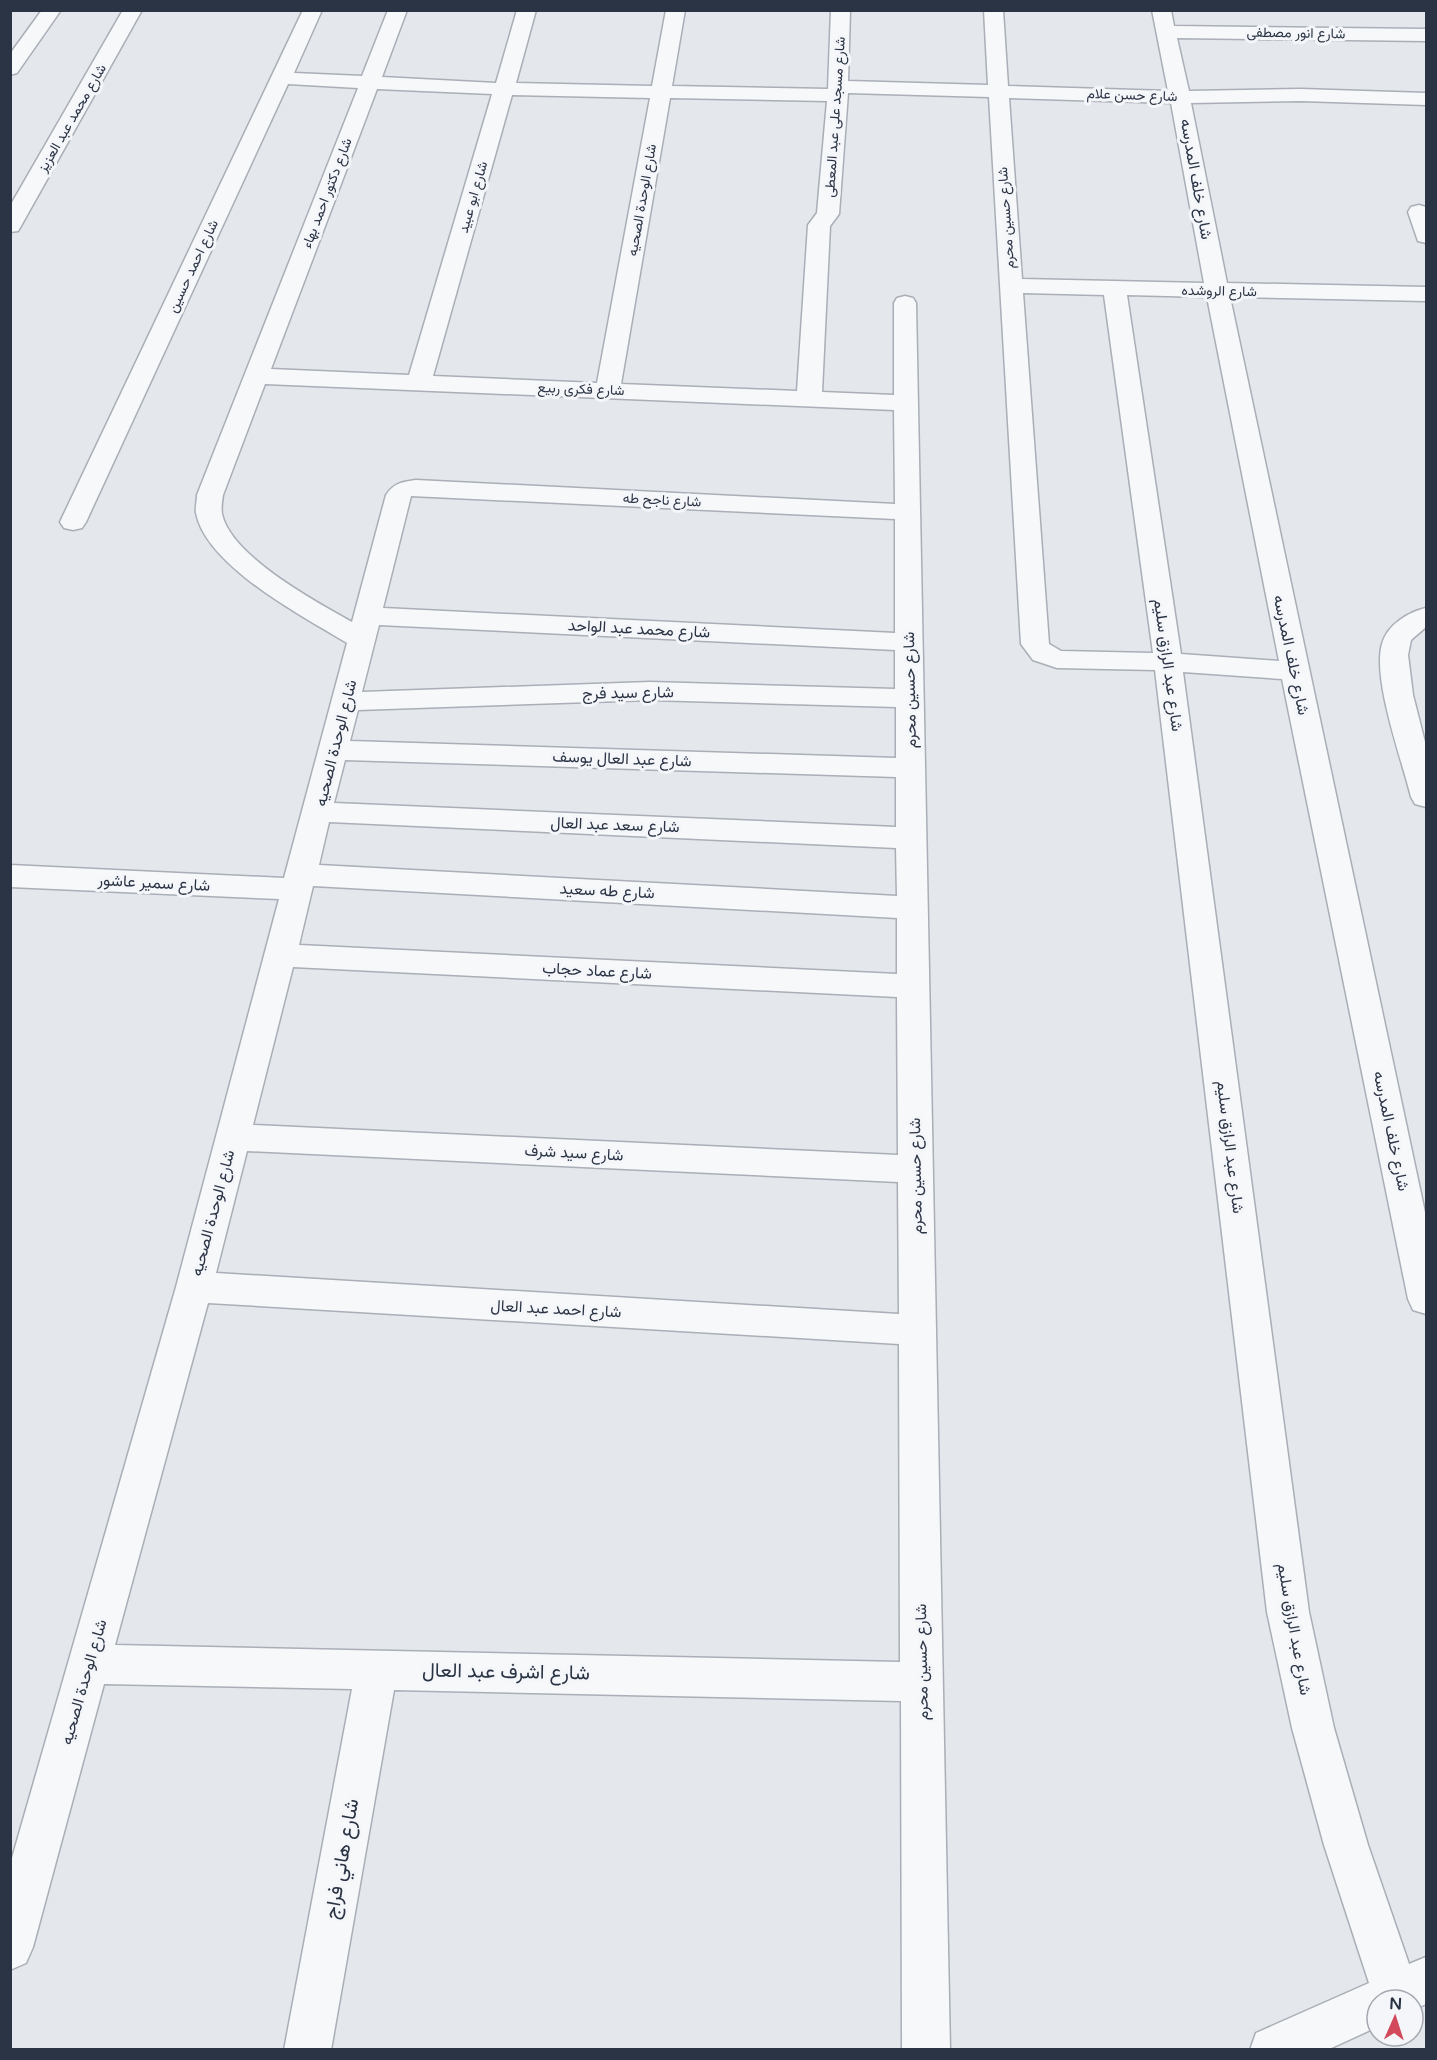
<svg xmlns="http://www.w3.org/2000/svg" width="1437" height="2060" viewBox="0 0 1437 2060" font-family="'Varela Round',Vazirmatn,sans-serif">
<rect width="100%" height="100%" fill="#e4e7ec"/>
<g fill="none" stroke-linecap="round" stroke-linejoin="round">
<defs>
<g id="minor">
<polygon points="42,10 61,10 17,73 10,75 10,54"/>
<polygon points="123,10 142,10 21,226 18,231 10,232 10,206"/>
<path d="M303,10H322L294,73L362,76L388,10H407L382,77L496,83L517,10H536L516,83L652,86L666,10H685L672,86L828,89L831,10H850L848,81L988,85L984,10H1003L1008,86L1168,91L1152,10H1171L1174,26L1426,29V41L1177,38L1189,91L1301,89L1426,93V105L1301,101L1191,103L1227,283L1426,287V301L1230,297L1426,1217V1314L1413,1310L1408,1299L1282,679L1183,672L1309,1612L1334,1728L1368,1845L1409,1964L1426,1957V2004L1413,2010V2000H1377V2027L1327,2050H1250L1256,2033L1369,1983L1324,1845L1292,1728L1267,1612L1155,670L1057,668L1033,660L1021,644L989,97L848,93L839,214L830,226L822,392L894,395V303L897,298L905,296L913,298L916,303L950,2050H902L901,1701L394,1690L331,2050H284L352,1689L104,1684L33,1947L26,1963L10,1970V1865L176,1287L279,899L10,887V865L284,878L347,643C304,617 206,566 196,513C195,508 197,501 197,495L358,88L288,84L86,522L82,528L73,530L64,528L60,522ZM377,89L492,94L409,375L271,369ZM512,95L650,98L597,383L433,376ZM670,98L827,101L817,213L808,225L797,391L621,384ZM1009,98L1171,103L1204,283L1022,279ZM1023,293L1104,295L1153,653L1061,651L1049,644ZM1127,295L1207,297L1279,661L1181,654ZM265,384L894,410L895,504L416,480C402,482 394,483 386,495L352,622C316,602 231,556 222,514C221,508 222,501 223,495ZM411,496L895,519V633L383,608ZM379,625L895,650V689L650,682L362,692ZM650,700L896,707V758L350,741L358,710ZM345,760L896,777V827L334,803ZM329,822L896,848L897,896L319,865ZM313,886L897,918V974L299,945ZM293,967L897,997L898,1155L253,1125ZM247,1151L898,1182L899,1314L216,1273ZM208,1303L899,1344L900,1662L115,1645Z"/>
<polygon points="1419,205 1426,207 1426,243 1418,241 1408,212 1411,207"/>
<path d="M1426,608V627L1411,640L1408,655L1413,695L1426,746V807L1415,804L1411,797C1402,760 1372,679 1382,644C1387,625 1408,612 1426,608Z"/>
</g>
</defs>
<use href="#minor" stroke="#a9aeb7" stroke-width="3"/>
<use href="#minor" fill="#f7f8fa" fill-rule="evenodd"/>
</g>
<g text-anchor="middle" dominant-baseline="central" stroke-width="6" stroke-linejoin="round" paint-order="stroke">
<g font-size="14" fill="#2b3445" stroke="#f4f6f9">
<text transform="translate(1296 33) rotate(1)">شارع انور مصطفى</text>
<text transform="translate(1132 95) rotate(2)">شارع حسن علام</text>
<text transform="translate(835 117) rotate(-86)">شارع مسجد على عبد المعطى</text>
<text transform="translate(72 118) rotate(-60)">شارع محمد عبد العزيز</text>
<text transform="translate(327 193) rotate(-69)">شارع دكتور احمد بهاء</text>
<text transform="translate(473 197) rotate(-74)">شارع ابو عبيد</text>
<text transform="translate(642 200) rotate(-80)">شارع الوحدة الصحيه</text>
<text transform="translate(1006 218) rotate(-94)">شارع حسين محرم</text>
<text transform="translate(193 266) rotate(-65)">شارع احمد حسين</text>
<text transform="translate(1219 291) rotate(1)">شارع الروشده</text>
<text transform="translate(581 389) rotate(2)">شارع فكرى ربيع</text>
<text transform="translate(662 500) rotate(3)">شارع ناجح طه</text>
</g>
<g font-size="16" fill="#2b3445" stroke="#f4f6f9">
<text transform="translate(1196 179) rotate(80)">شارع خلف المدرسه</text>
<text transform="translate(639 629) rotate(3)">شارع محمد عبد الواحد</text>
<text transform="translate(1291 655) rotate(78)">شارع خلف المدرسه</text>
<text transform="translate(1168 665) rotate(82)">شارع عبد الرازق سليم</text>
<text transform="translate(910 690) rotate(-91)">شارع حسين محرم</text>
<text transform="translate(628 693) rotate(-1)">شارع سيد فرج</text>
<text transform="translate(336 743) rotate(-76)">شارع الوحدة الصحيه</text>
<text transform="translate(622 759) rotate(2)">شارع عبد العال يوسف</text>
<text transform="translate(615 825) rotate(2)">شارع سعد عبد العال</text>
<text transform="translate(154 883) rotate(3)">شارع سمير عاشور</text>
<text transform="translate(607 891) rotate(3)">شارع طه سعيد</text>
<text transform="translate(597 971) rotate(3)">شارع عماد حجاب</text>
<text transform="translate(1391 1131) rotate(78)">شارع خلف المدرسه</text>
<text transform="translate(1230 1147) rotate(83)">شارع عبد الرازق سليم</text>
<text transform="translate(574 1153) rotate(3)">شارع سيد شرف</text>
<text transform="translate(916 1176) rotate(-91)">شارع حسين محرم</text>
<text transform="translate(213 1213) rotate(-75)">شارع الوحدة الصحيه</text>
<text transform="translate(556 1309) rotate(3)">شارع احمد عبد العال</text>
<text transform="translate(1294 1629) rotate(80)">شارع عبد الرازق سليم</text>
<text transform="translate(922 1662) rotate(-91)">شارع حسين محرم</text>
<text transform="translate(84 1682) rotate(-74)">شارع الوحدة الصحيه</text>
</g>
<g font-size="20" fill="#2b3445" stroke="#f4f6f9">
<text transform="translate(506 1672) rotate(1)">شارع اشرف عبد العال</text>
<text transform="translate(342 1859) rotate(-80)">شارع هاني فراج</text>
</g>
</g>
<rect width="1437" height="2060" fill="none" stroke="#2b3445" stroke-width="24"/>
<g transform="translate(1395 2018) rotate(3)"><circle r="28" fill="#f4f6f9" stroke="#a4a8b1" stroke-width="1.5"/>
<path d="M0-4.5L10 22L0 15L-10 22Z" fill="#d1495b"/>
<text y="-9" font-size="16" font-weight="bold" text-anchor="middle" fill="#2b3445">N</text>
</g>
</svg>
